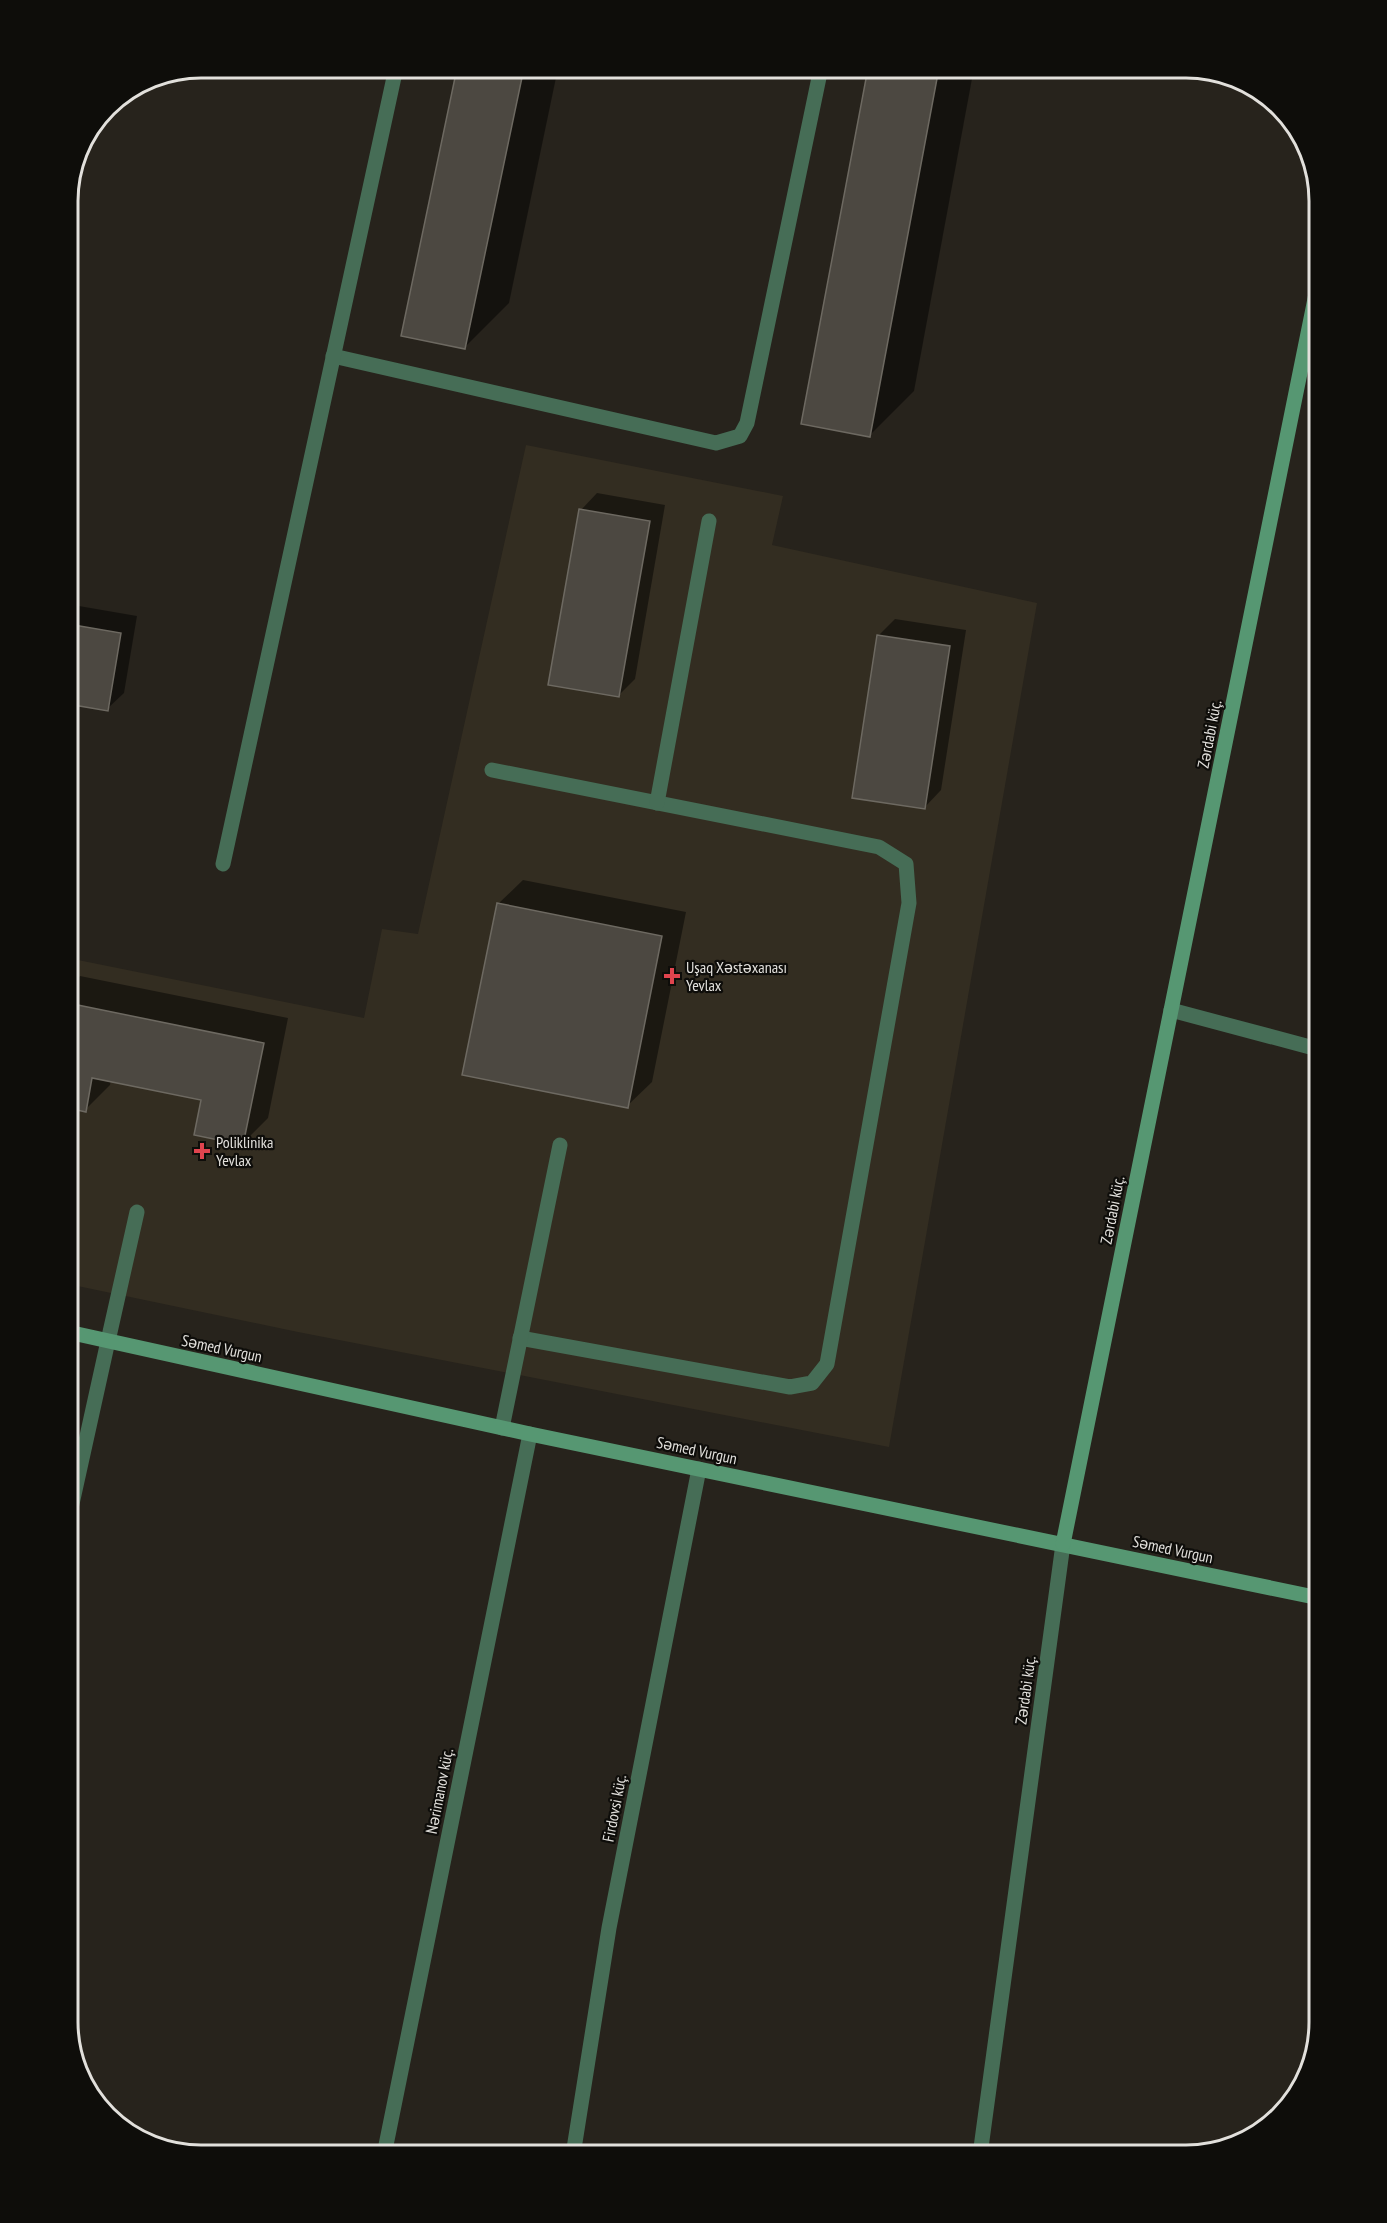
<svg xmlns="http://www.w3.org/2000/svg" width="1387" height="2223" viewBox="0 0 1387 2223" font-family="'PT Sans Narrow',sans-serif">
<rect width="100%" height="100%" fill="#27231c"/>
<polygon fill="#332d21" points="526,445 783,496 772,545 1037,603 889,1447 298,1332 68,1284 68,958 364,1018 382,929 418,934"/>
<g fill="#0007">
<polygon points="459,68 558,68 509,303 465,347 403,334"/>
<polygon points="869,68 974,68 914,391 870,435 802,422"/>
<polygon points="597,493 665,505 635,679 618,696 581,510"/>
<polygon points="79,606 137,616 124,693 107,709 68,703 68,617"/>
<polygon points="895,619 966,630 941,790 925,807 878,636"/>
<polygon points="523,880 686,912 652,1082 627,1106 498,904"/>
<polygon points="80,976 288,1018 268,1118 243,1143 203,1099 111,1080 110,1085 85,1110 68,1107 68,989"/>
</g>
<g fill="#4c4841" stroke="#6d6961" stroke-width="1.5">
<polygon points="457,68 524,68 465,349 401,336"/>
<polygon points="868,68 939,68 870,437 801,424"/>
<polygon points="579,509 650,521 619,697 548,685"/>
<polygon points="68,624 121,633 108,711 68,704"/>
<polygon points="877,635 950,646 925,809 852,798"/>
<polygon points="497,903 662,936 628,1108 462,1075"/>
<polygon points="68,1003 264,1043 243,1145 194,1135 201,1100 92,1078 86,1112 68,1108"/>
</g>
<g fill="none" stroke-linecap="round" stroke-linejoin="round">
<g stroke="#466d56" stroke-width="15">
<polyline points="333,356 716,443 740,436 747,423 821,68"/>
<polyline points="492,770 879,847 906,864 909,903 827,1364 812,1383 790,1387 520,1338"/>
<polyline points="657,803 709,521"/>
<polyline points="1171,1010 1310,1047 1319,1045"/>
<polyline points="108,1341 137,1212"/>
<polyline points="502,1428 560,1145"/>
</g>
<g stroke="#466d56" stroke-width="15">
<polyline points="223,864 396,68"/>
<polyline points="68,1522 108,1341"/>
<polyline points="384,2155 530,1434"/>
<polyline points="573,2155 609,1928 699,1469"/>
<polyline points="980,2155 1063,1544"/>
</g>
<g stroke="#569772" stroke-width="15">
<polyline points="68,1332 530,1434 1319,1598"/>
<polyline points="1063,1544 1319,279"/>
</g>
</g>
<g fill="#e0444e" stroke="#0e0d0a" stroke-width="2">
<path d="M669 967h6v6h6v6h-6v6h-6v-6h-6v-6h6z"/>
<path d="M199 1142h6v6h6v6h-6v6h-6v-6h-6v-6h6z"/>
</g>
<g text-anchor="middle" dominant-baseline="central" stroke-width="4.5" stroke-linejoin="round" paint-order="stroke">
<g font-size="16" fill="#e2e0dc" stroke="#0e0d0a">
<text transform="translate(1209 734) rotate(-79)">Zərdabi küç.</text>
<text transform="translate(1112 1210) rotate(-79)">Zərdabi küç.</text>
<text transform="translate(222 1348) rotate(12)">Səmed Vurgun</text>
<text transform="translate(697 1450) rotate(12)">Səmed Vurgun</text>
<text transform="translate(1173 1549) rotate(12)">Səmed Vurgun</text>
<text transform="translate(1025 1690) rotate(-82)">Zərdabi küç.</text>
<text transform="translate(439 1791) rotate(-79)">Nərimanov küç.</text>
<text transform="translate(614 1808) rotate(-79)">Firdovsi küç.</text>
</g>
<g font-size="16" fill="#e2e0dc" stroke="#0e0d0a" text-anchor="start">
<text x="686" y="967">Uşaq Xəstəxanası<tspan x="686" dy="18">Yevlax</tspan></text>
<text x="216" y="1142">Poliklinika<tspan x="216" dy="18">Yevlax</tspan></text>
</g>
</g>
<path d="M0 0H1387V2223H0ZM201 78H1186A123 123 0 0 1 1309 201V2022A123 123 0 0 1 1186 2145H201A123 123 0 0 1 78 2022V201A123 123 0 0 1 201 78Z" fill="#0e0d0a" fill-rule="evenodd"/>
<path fill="none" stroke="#e2e0dc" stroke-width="3" d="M201 78H1186A123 123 0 0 1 1309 201V2022A123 123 0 0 1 1186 2145H201A123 123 0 0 1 78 2022V201A123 123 0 0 1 201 78Z"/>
</svg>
